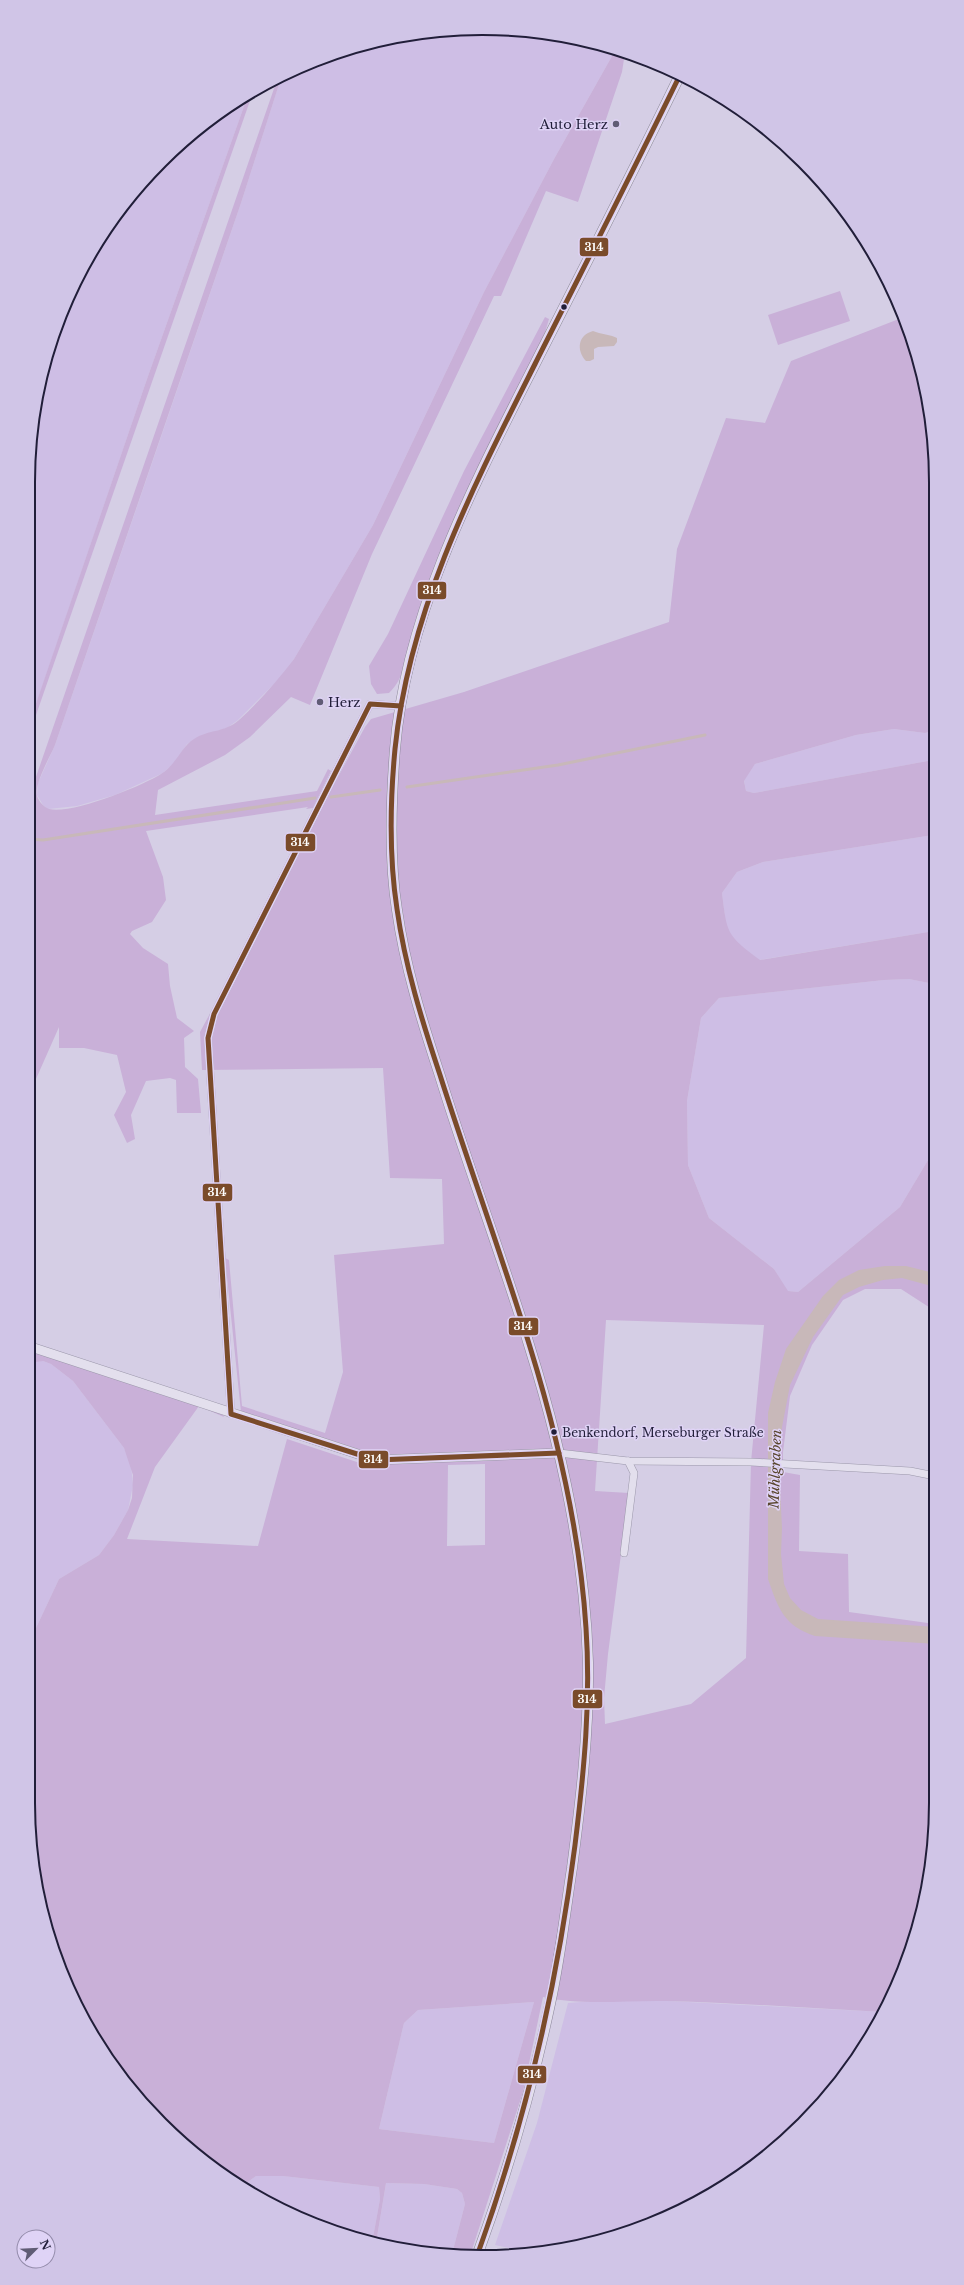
<svg xmlns="http://www.w3.org/2000/svg" width="964" height="2285" viewBox="0 0 964 2285" font-family="'Libre Baskerville',serif">
<rect width="100%" height="100%" fill="#d5cee5"/>
<g fill="#cebee5">
<polygon points="453,29 541,32 616,49 554,159 484,292 373,525 294,659 280,678 238,720 227,728 203,735 187,744 175,762 163,773 115,795 77,806 48,809 43,805 37,795 38,783 55,745 161,437 241,203 282,75 365,43"/>
<polygon points="248,95 147,379 28,728 28,482 37,394 52,336 89,255 141,182 206,122"/>
<polygon points="894,729 925,733 933,731 933,760 754,793 746,791 744,780 755,764 856,735"/>
<polygon points="933,835 934,931 759,960 737,944 726,927 722,893 737,872 763,862"/>
<polygon points="909,979 934,984 934,1150 900,1207 798,1292 787,1291 774,1269 709,1218 688,1165 687,1101 701,1018 719,998 884,980"/>
<polygon points="33,1361 43,1361 51,1364 73,1381 124,1448 131,1465 133,1485 128,1510 114,1535 99,1555 59,1579 28,1645 28,1363"/>
<polygon points="607,2000 668,2001 883,2012 875,2030 823,2102 781,2144 709,2196 628,2233 570,2248 528,2252 495,2245 537,2123 568,2003"/>
<polygon points="534,2002 494,2143 379,2129 404,2023 418,2010"/>
<polygon points="256,2176 283,2176 379,2187 380,2199 372,2243 336,2233 255,2196 241,2187"/>
<polygon points="386,2183 424,2184 457,2189 462,2193 465,2204 452,2254 394,2248 376,2243"/>
</g>
<g fill="#c9b0d8" fill-rule="evenodd">
<path d="M616,49L627,52L624,59L622,72L578,202L546,191L501,296H494L372,554L310,705L291,697L250,737L225,755L158,790L155,815L317,791L328,769L331,771L313,808L306,809L308,807L146,831L163,877L166,900L152,922L132,931L130,934L143,948L168,964L170,986L177,1018L194,1031L184,1038L185,1067L198,1079L201,1113H177L176,1080L170,1078L146,1081L131,1115L135,1139L127,1143L114,1115L126,1092L117,1055L84,1048H59V1027L28,1097V800L278,77L282,75L241,203L55,745C50,757 34,784 37,796C39,802 44,807 49,809C71,815 142,786 161,774C176,765 181,747 194,739C209,729 224,733 239,720C259,702 277,681 294,659L373,525L484,292L554,159Z"/>
<polygon points="253,92 28,738 28,727 147,379 248,95"/>
<polygon points="840,291 850,321 778,345 768,315"/>
<path d="M545,317L549,319L544,336C497,430 447,522 415,623C408,645 407,677 389,693L377,694L371,684L369,666L388,634L464,471Z"/>
<path d="M904,317L932,423L933,731L925,733L894,729L856,735L755,764L744,781L746,791L754,793L933,760V835L763,862L737,872L722,893C727,933 726,935 760,960L934,931V984L909,979L884,980L719,998L701,1018L687,1101L688,1165L709,1218L774,1269L788,1291L798,1292L900,1207L934,1150L935,1311L901,1289H865L843,1300L812,1345L790,1396L783,1452V1472L800,1475L799,1551L848,1554L849,1612L935,1624L936,1803L927,1891L912,1949L883,2012C811,2008 739,2003 667,2001C626,2000 583,2006 543,1997L523,2092L470,2256L452,2254L465,2204L462,2193L457,2189L424,2184L386,2183L376,2243H372L380,2199L379,2187L283,2176H256L241,2187L205,2163L151,2112L152,2110H148L141,2102L89,2030L52,1949L37,1891L28,1803V1645L59,1579L99,1555L114,1535L128,1510L132,1498L133,1475L124,1448L73,1381L51,1364L43,1361L28,1363V1350L199,1404L223,1415L224,1417L199,1406L155,1467L127,1539L258,1546L287,1439L372,1467L387,1454L368,1453L241,1412L225,1258L229,1260L242,1406L325,1433L343,1372L334,1255L444,1244L442,1179L390,1178L383,1068L202,1070L200,1032L365,727L371,719L464,692L669,622L677,549L726,418L765,423L791,361ZM606,1320L764,1325L751,1462L746,1658L691,1704L605,1724L604,1698L608,1654L629,1493L595,1491ZM485,1464V1545L447,1546L448,1465ZM534,2002L494,2143L379,2129L404,2023L418,2010Z"/>
</g>
<g fill="#c8b8b9">
<path d="M593,331C600,334 612,335 617,338V342L614,346L598,347L594,349V359L590,361H586C576,350 578,335 593,331Z"/>
<path d="M885,1266H906L934,1273L935,1287L902,1278L883,1280L859,1287L843,1295L813,1337L790,1385L778,1448L782,1528L781,1554L784,1584L790,1598L801,1610L818,1619L936,1627V1644L815,1636C784,1626 778,1608 768,1579V1413L775,1382L786,1349L823,1296L839,1280L859,1270Z"/>
</g>
<g fill="none" stroke-linecap="round" stroke-linejoin="round">
<g stroke="#c8b8b9" stroke-width="3">
<polyline points="407,787 558,765 705,735"/>
<polyline points="331,797 380,790"/>
<polyline points="28,839 43,840 315,798"/>
</g>
<defs>
<g id="minor">
<polyline points="231,1414 208,1038 214,1014 370,704 401,706"/>
<polyline points="559,1453 628,1461 751,1462 910,1471 935,1476"/>
<polyline points="624,1553 634,1473 628,1461"/>
</g>
<polyline id="tertiary" points="28,1346 376,1460 559,1453"/>
<path id="secondary" d="M477,2256C507,2174 532,2089 550,2004C560,1959 565,1913 572,1868C581,1799 589,1732 588,1662C585,1555 562,1450 530,1348C502,1256 468,1167 440,1076C422,1021 405,967 397,910C389,860 391,800 395,749C406,609 478,477 540,354C587,262 634,170 679,77"/>
</defs>
<use href="#minor" stroke="#9b97aa" stroke-width="8"/>
<use href="#tertiary" stroke="#9b97aa" stroke-width="10"/>
<use href="#secondary" stroke="#8b869a" stroke-width="11"/>
<use href="#minor" stroke="#e3dfed" stroke-width="7"/>
<use href="#tertiary" stroke="#e3dfed" stroke-width="9"/>
<use href="#secondary" stroke="#e3dfed" stroke-width="10"/>
<defs>
<g id="bus-1">
<polyline points="401,706 370,704 214,1014 208,1038 231,1414 376,1460 559,1453"/>
<path d="M477,2256C526,2120 557,1988 575,1845C584,1772 591,1700 586,1628C580,1532 558,1438 530,1347C502,1256 469,1166 440,1075C422,1021 405,966 397,909C389,857 390,802 395,749C409,610 473,487 535,364C583,269 632,173 679,77"/>
</g>
</defs>
<use href="#bus-1" stroke="#dfd3f6" stroke-width="8"/>
<use href="#bus-1" stroke="#7a4b2a" stroke-width="5"/>
</g>
<g fill="#605c75" stroke="#dfd3f6" stroke-width="1.5">
<circle cx="616" cy="124" r="4"/>
<circle cx="320" cy="702" r="4"/>
</g>
<g fill="#211e39" stroke="#dfd3f6" stroke-width="1.5">
<circle cx="564" cy="307" r="3.5"/>
<circle cx="554" cy="1432" r="3.5"/>
</g>
<g text-anchor="middle" dominant-baseline="central" stroke-width="3" stroke-linejoin="round" paint-order="stroke">
<g font-size="12" fill="#211e39" stroke="#dfd3f6" text-anchor="start">
<text x="562" y="1432">Benkendorf, Merseburger Straße</text>
</g>
<g font-size="13" fill="#211e39" stroke="#dfd3f6" text-anchor="end">
<text x="608" y="124">Auto Herz</text>
<text x="328" y="702" text-anchor="start">Herz</text>
</g>
<g font-size="14" font-style="italic" fill="#59462d" stroke="#dfd3f6">
<text transform="translate(775 1469) rotate(-88)">Mühlgraben</text>
</g>
</g>
<path d="M0 0H964V2285H0ZM482 35H482A447 447 0 0 1 929 482V1803A447 447 0 0 1 482 2250H482A447 447 0 0 1 35 1803V482A447 447 0 0 1 482 35Z" fill="#d0c5e7" fill-rule="evenodd"/>
<path fill="none" stroke="#211e39" stroke-width="2" d="M482 35H482A447 447 0 0 1 929 482V1803A447 447 0 0 1 482 2250H482A447 447 0 0 1 35 1803V482A447 447 0 0 1 482 35Z"/>
<g stroke="#dfd3f6" stroke-width="1.5">
<rect x="579" y="237" width="30" height="20" rx="4" fill="#7a4b2a"/>
<rect x="417" y="581" width="30" height="19" rx="4" fill="#7a4b2a"/>
<rect x="285" y="833" width="31" height="19" rx="4" fill="#7a4b2a"/>
<rect x="202" y="1183" width="31" height="19" rx="4" fill="#7a4b2a"/>
<rect x="508" y="1317" width="31" height="19" rx="4" fill="#7a4b2a"/>
<rect x="358" y="1450" width="31" height="19" rx="4" fill="#7a4b2a"/>
<rect x="572" y="1689" width="31" height="20" rx="4" fill="#7a4b2a"/>
<rect x="517" y="2065" width="30" height="19" rx="4" fill="#7a4b2a"/>
</g>
<g font-size="11" text-anchor="middle" font-weight="bold" fill="#fff">
<text x="594" y="251">314</text>
<text x="432" y="594">314</text>
<text x="300" y="846">314</text>
<text x="217" y="1196">314</text>
<text x="523" y="1330">314</text>
<text x="373" y="1463">314</text>
<text x="587" y="1703">314</text>
<text x="532" y="2078">314</text>
</g>
<g transform="translate(36 2249) rotate(66)"><circle r="19" fill="#dfd3f6" stroke="#938baa"/>
<path d="M0-3L7 15L0 10L-7 15Z" fill="#605c75"/>
<text y="-6" font-size="11" font-weight="bold" text-anchor="middle" fill="#211e39">N</text>
</g>
</svg>
